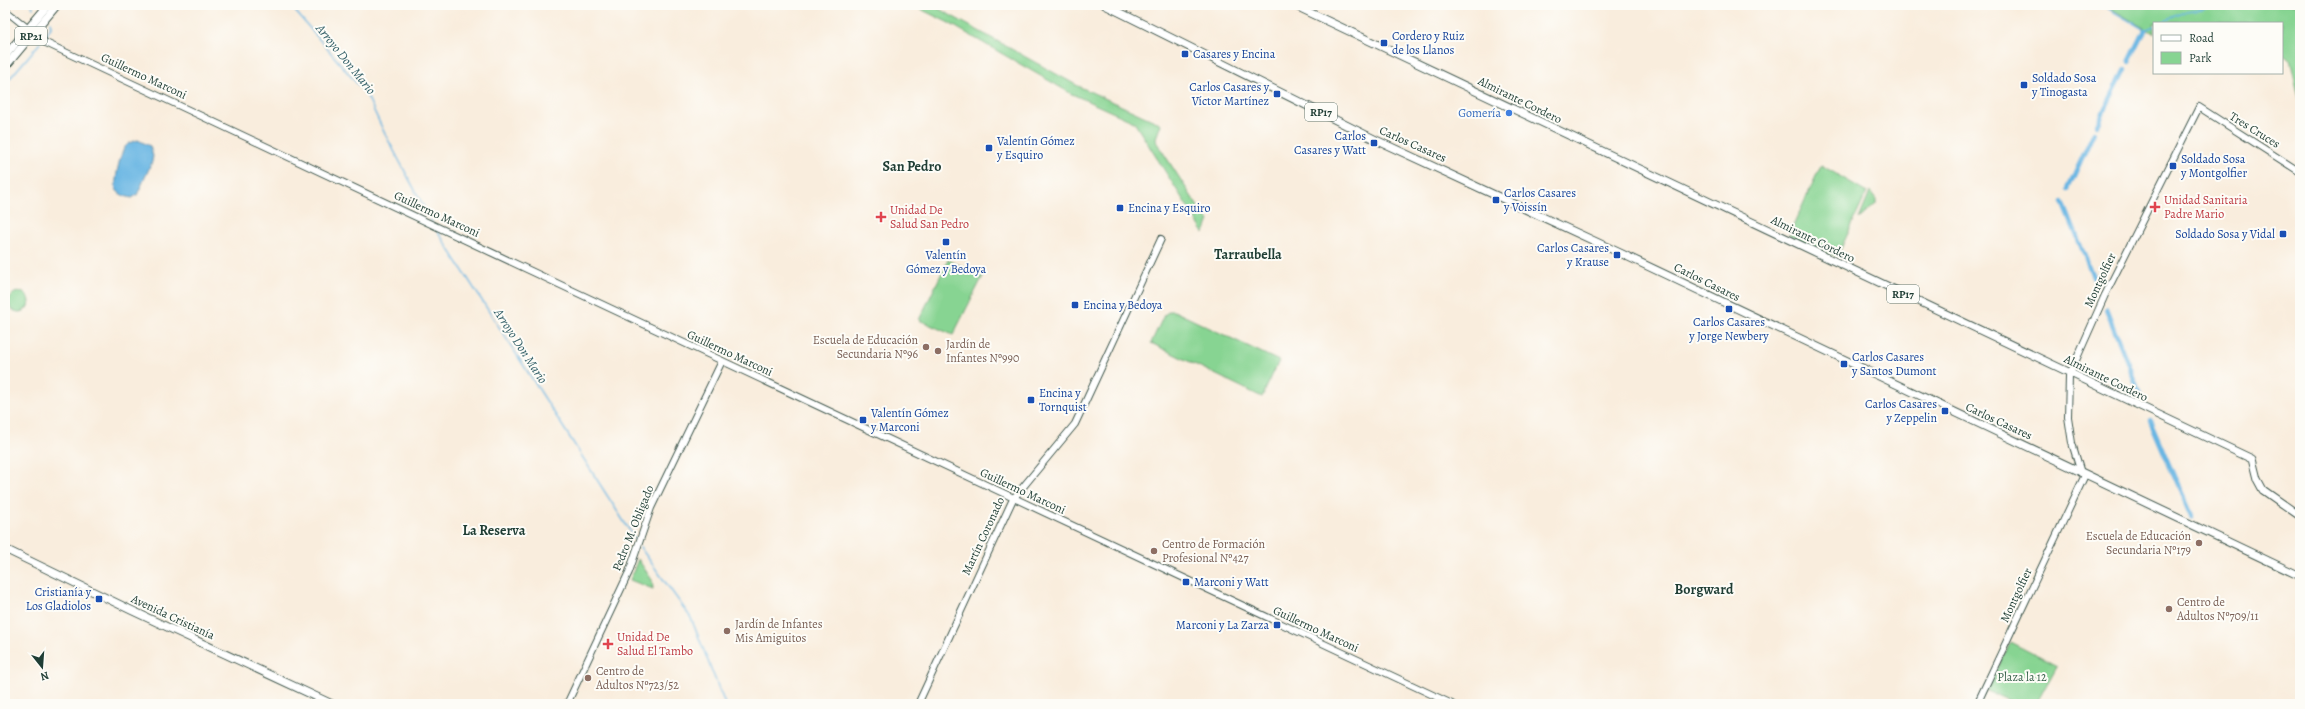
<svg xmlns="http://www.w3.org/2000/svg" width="2305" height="709" viewBox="0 0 2305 709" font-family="Alegreya,serif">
<rect width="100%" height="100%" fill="#fdfcf7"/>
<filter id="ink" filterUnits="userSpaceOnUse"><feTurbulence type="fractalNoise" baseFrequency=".025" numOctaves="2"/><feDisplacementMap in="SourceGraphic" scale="8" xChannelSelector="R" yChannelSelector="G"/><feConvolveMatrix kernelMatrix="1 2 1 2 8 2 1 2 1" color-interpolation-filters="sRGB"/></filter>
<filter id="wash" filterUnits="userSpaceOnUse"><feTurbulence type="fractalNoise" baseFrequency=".012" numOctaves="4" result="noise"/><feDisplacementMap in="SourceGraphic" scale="16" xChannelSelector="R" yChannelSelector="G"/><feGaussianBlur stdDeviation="0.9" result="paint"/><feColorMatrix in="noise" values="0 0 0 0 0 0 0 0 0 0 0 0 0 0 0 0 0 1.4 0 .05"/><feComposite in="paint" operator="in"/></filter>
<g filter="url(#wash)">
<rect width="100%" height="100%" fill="#f9eddd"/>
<g fill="#87d492" stroke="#538863">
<polygon points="912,5 932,5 1078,86 1161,124 1156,138 1157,143 1204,216 1209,220 1204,233 1134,122 1072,94 947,22"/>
<polygon points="2105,5 2300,5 2300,102 2290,59 2282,53 2282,23 2154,23 2154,34"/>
<polygon points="1821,165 1867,192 1837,257 1789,235"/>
<polygon points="1870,192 1876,200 1876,204 1859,219"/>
<polygon points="948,260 983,276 953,335 919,320"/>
<circle cx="19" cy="302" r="10"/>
<polygon points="1170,311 1174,311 1279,361 1262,397 1151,343 1164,315"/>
<polygon points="638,559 652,580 653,589 630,580"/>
<polygon points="2010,642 2057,666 2036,704 2017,704 1987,691"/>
</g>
<path fill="#69b6e3" stroke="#447a8c" d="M138,140L150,146L153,156L152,162L137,195L132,198C127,197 119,195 116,189C114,183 120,153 125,147C128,143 133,141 138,140Z"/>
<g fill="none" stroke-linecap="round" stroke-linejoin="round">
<g stroke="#69b6e3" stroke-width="1.5">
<polyline points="32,5 33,8"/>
<polyline points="290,5 366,94 385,134 432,222"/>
<polyline points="2102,5 2145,30 2154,26"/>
<polyline points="2160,23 2187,11 2231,5"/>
<polyline points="45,37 51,27 50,22"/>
<polyline points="5,84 40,43"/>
<polyline points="436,229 637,542"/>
<polyline points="640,547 691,618 725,704"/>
</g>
<g stroke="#69b6e3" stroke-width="4.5">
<polyline points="2129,62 2145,30"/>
<polyline points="2097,125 2125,69"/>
<polyline points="2068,189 2094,132"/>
<polyline points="2063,202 2096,284"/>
<polyline points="2106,309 2142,399"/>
<polyline points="2150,420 2192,518"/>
</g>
</g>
</g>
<g filter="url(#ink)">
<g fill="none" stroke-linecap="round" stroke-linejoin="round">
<defs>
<g id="tertiary">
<polyline points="5,10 46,43 1452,704"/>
<polyline points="2081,473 2072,443 2068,417 2069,376 2105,295 2199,107 2300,172"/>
<polyline points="567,704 629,572 651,508 722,361"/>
<polyline points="918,704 1013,499 1075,424 1161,239"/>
<polyline points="1977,704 2085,475"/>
</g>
<polyline id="secondary" points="5,549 133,611 332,704"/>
<g id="primary">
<polyline points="1105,5 1376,140 1618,252 2300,576"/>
<polyline points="1294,5 2252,459 2257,479 2263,490 2300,516"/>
<polyline points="5,56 48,5"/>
<polyline points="5,67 57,5"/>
</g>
</defs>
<use href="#tertiary" stroke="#40574d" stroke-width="8"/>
<use href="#secondary" stroke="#40574d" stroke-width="9"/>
<use href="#primary" stroke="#40574d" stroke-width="9"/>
<use href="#tertiary" stroke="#fff" stroke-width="6"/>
<use href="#secondary" stroke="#fff" stroke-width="7"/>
<use href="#primary" stroke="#fff" stroke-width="7"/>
<polyline stroke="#1f3d34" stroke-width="1.5" stroke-dasharray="6 3" stroke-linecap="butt" points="5,9 8,5"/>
</g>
</g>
<g fill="#1a4fb4" stroke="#fdfcf7" stroke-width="1.5">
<rect x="1380" y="39" width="8" height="8" rx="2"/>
<rect x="1181" y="50" width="8" height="8" rx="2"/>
<rect x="2020" y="81" width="8" height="8" rx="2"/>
<rect x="1273" y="90" width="8" height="8" rx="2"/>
<rect x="1370" y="139" width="8" height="8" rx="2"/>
<rect x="985" y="144" width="8" height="8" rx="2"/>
<rect x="2169" y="162" width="8" height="8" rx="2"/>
<rect x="1492" y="196" width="8" height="8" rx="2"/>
<rect x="1116" y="204" width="8" height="8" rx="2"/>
<rect x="2279" y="230" width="8" height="8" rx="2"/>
<rect x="942" y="238" width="8" height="8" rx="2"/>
<rect x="1613" y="251" width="8" height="8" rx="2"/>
<rect x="1071" y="301" width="8" height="8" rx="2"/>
<rect x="1725" y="305" width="8" height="8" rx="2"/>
<rect x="1840" y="360" width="8" height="8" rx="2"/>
<rect x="1027" y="396" width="8" height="8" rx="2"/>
<rect x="1941" y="407" width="8" height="8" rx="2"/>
<rect x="859" y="416" width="8" height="8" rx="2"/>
<rect x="1182" y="578" width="8" height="8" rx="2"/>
<rect x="95" y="595" width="8" height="8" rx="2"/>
<rect x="1273" y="621" width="8" height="8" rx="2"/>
</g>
<circle fill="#3f7fe0" stroke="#fdfcf7" stroke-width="1.5" cx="1509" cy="113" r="4"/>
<g fill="#e0444e" stroke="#fdfcf7" stroke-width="1.5">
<path d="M2153 201h4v4h4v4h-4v4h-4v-4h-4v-4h4z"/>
<path d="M879 211h4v4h4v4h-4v4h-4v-4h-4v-4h4z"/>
<path d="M606 638h4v4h4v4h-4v4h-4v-4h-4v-4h4z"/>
</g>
<g fill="#8d6e63" stroke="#fdfcf7" stroke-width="1.5">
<circle cx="926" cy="347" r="4"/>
<circle cx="938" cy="351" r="4"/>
<circle cx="2199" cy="543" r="4"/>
<circle cx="1154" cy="551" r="4"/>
<circle cx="2169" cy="609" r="4"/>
<circle cx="727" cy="631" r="4"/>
<circle cx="588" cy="678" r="4"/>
</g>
<g text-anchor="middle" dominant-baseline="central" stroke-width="4" stroke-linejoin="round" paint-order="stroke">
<g fill="#fdfcf7" stroke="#62766e" stroke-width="1">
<rect x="15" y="27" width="32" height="18" rx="3"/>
<rect x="1305" y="103" width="32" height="18" rx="3"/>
<rect x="1887" y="285" width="32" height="18" rx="3"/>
</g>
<g font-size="11" font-weight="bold" fill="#1f3d34">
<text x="31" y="36">RP21</text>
<text x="1321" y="112">RP17</text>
<text x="1903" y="294">RP17</text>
</g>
<g font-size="12" fill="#164399" stroke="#fdfcf7" text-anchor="start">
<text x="1392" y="36">Cordero y Ruiz<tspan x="1392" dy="14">de los Llanos</tspan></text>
<text x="1193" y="54">Casares y Encina</text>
<text x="2032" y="78">Soldado Sosa<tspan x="2032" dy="14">y Tinogasta</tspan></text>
<text x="1269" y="87" text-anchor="end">Carlos Casares y<tspan x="1269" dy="14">Víctor Martínez</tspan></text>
<text x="1366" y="136" text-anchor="end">Carlos<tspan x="1366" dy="14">Casares y Watt</tspan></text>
<text x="997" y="141">Valentín Gómez<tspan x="997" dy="14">y Esquiro</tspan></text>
<text x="2181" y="159">Soldado Sosa<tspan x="2181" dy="14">y Montgolfier</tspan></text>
<text x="1504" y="193">Carlos Casares<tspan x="1504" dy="14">y Voissín</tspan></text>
<text x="1128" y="208">Encina y Esquiro</text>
<text x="2275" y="234" text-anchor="end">Soldado Sosa y Vidal</text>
<text x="1609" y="248" text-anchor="end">Carlos Casares<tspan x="1609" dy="14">y Krause</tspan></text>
<text x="946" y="255" text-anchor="middle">Valentín<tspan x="946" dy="14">Gómez y Bedoya</tspan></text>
<text x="1083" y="305">Encina y Bedoya</text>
<text x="1729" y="322" text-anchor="middle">Carlos Casares<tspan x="1729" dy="14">y Jorge Newbery</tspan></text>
<text x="1852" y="357">Carlos Casares<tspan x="1852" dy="14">y Santos Dumont</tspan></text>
<text x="1039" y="393">Encina y<tspan x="1039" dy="14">Tornquist</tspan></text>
<text x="1937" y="404" text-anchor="end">Carlos Casares<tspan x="1937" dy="14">y Zeppelin</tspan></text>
<text x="871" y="413">Valentín Gómez<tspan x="871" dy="14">y Marconi</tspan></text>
<text x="1194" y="582">Marconi y Watt</text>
<text x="91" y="592" text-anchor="end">Cristianía y<tspan x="91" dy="14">Los Gladiolos</tspan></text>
<text x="1269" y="625" text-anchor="end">Marconi y La Zarza</text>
</g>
<g font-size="12" fill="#1f3d34" stroke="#fdfcf7">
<text transform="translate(144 76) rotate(25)">Guillermo Marconi</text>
<text transform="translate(1520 100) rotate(26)">Almirante Cordero</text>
<text transform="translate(2255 130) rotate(32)">Tres Cruces</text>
<text transform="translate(1413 144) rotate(24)">Carlos Casares</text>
<text transform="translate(437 214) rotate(25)">Guillermo Marconi</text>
<text transform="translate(1813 239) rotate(26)">Almirante Cordero</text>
<text transform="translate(2100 280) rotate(-65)">Montgolfier</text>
<text transform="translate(1707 282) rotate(26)">Carlos Casares</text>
<text transform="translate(730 353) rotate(25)">Guillermo Marconi</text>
<text transform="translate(2106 378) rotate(26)">Almirante Cordero</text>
<text transform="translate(1999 421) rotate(25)">Carlos Casares</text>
<text transform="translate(1023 491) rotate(25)">Guillermo Marconi</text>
<text transform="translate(633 528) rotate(-68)">Pedro M. Obligado</text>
<text transform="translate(983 536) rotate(-65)">Martín Coronado</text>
<text transform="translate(2016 595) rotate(-65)">Montgolfier</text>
<text transform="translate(173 617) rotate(25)">Avenida Cristianía</text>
<text transform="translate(1316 629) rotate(25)">Guillermo Marconi</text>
</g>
<g font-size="12" fill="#366cbe" stroke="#fdfcf7" text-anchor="end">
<text x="1501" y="113">Gomería</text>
</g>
<g font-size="12" fill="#be3a42" stroke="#fdfcf7" text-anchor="start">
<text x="2164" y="200">Unidad Sanitaria<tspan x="2164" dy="14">Padre Mario</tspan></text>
<text x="890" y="210">Unidad De<tspan x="890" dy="14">Salud San Pedro</tspan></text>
<text x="617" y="637">Unidad De<tspan x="617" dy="14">Salud El Tambo</tspan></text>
</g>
<g font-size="12" fill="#785e54" stroke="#fdfcf7" text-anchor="start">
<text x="918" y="340" text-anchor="end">Escuela de Educación<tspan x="918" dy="14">Secundaria Nº96</tspan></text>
<text x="946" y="344">Jardín de<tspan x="946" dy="14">Infantes Nº990</tspan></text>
<text x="2191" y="536" text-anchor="end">Escuela de Educación<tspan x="2191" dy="14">Secundaria Nº179</tspan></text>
<text x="1162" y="544">Centro de Formación<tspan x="1162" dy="14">Profesional Nº427</tspan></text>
<text x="2177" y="602">Centro de<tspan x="2177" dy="14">Adultos Nº709/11</tspan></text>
<text x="735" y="624">Jardín de Infantes<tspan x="735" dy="14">Mis Amiguitos</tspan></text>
<text x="596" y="671">Centro de<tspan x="596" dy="14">Adultos Nº723/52</tspan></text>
</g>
<g font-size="12" fill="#39634c" stroke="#fdfcf7">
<text x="2022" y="677">Plaza la 12</text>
</g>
<g font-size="13" font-style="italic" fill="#356169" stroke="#fdfcf7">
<text transform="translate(346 59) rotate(51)">Arroyo Don Mario</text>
<text transform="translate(521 346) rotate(57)">Arroyo Don Mario</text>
</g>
<g font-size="14" font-weight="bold" fill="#1f3d34" stroke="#fdfcf7">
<text x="912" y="166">San Pedro</text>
<text x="1248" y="254">Tarraubella</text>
<text x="494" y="530">La Reserva</text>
<text x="1704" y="589">Borgward</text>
</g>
</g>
<rect width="2305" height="709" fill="none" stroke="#fdfcf7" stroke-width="20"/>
<rect x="2153" y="22" width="130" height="52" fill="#fdfcf7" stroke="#a4b0a9"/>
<rect x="2161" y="35" width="20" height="6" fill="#ffffff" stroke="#a4b0a9"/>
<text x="2189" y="42" font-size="12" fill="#1f3d34">Road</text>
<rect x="2161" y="52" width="20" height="12" fill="#87d492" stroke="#a4b0a9"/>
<text x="2189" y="62" font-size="12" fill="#1f3d34">Park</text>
<g transform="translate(42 667) rotate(163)" stroke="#fdfcf7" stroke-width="3" paint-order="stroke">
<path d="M0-3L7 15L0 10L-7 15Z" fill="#1f3d34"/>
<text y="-6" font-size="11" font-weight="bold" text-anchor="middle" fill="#1f3d34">N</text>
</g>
</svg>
